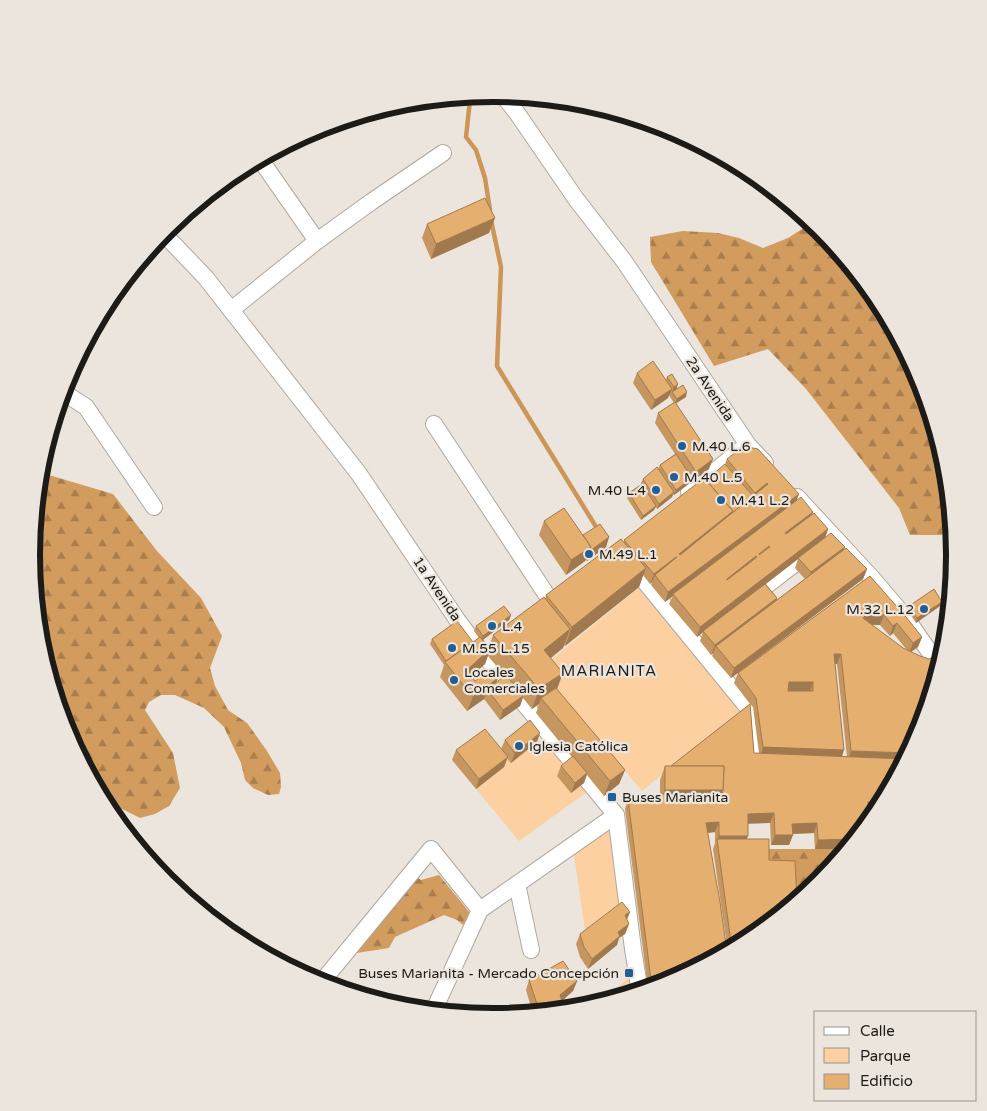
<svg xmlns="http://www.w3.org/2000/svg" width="987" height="1111" viewBox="0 0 987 1111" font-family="'Varela Round',sans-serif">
<defs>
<pattern id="forest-firs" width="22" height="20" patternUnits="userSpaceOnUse" patternTransform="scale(1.25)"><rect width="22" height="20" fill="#d19c5d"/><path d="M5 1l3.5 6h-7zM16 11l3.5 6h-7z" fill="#a97e4c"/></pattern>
</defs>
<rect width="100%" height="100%" fill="#ece5dd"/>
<g fill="#fcd0a0">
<polygon points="641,586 742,709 642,791 540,669"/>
<polygon points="488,734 511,762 545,736 570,766 571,793 584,783 590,790 519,841 476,789 504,767"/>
<polygon points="614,820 625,900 585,930 573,848"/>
<polygon points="631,976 634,994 597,1005"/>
</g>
<g fill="url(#forest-firs)">
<polygon points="813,222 821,229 878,299 921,379 947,466 954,535 910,535 899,508 806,389 768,349 714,366 651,262 650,237 683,231 718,233 739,238 763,248 788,238"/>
<polygon points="40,470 42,473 113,494 157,551 201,598 222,636 210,668 215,686 228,710 247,723 267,751 280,773 281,787 279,794 268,795 253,788 245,780 241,763 224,727 204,708 175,695 161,695 149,702 145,710 173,753 180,788 169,806 155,814 140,818 102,799 66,732 40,645 31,556"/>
<polygon points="766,849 848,849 820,883 793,905 766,870"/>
<polygon points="439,875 470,913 463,925 457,920 444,915 395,937 389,948 350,954 415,876 421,880"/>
</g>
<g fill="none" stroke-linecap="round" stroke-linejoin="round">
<g stroke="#cb9657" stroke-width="4.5">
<polyline points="474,95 470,100 466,137 476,150 485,178 490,210"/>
<polyline points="491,220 501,267 497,366 598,530"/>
</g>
<defs>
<g id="minor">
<polyline points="502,94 517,113 576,199 624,261 748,445 765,463"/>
<polyline points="260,159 317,241"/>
<polyline points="163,233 206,278 359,474 458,621 479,649 616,815 633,949 640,992"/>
<polyline points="231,310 317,241 371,202 443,153"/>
<polyline points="63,392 86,407 154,507"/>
<polyline points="434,424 548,597"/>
<polyline points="689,492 742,449"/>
<polyline points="797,497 872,578 906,618 940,667"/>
<polyline points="628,561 749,709 755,760 771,761"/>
<polyline points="750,598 814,549"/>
<polyline points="517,884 531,950"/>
<polyline points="320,984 431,849 480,910"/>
<polyline points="433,1012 480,910 616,815"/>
</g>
</defs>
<use href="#minor" stroke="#afa8a1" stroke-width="18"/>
<use href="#minor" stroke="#fff" stroke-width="16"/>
</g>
<g fill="#c5965f" fill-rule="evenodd">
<polygon points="427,224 489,233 431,259 422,238"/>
<polygon points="637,373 666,380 667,377 677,389 686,397 676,403 709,469 692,482 691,480 690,483 674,495 673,494 672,497 657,509 656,507 654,510 641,520 627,498 629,493 642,485 641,483 643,479 658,469 660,465 675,454 655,423 658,413 674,403 669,395 668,398 651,410 633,383"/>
<path d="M727,459L799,494L796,501L813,512L812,514L828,529L825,537L844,549L867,569L863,579L731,678L712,656L713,653L711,655L700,641L703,632L697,637L669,604L673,596L665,602L651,585L652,582L650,584L643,575L639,587L565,646L564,645L563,648L551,658L557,690L625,770L619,784L604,796L587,775L584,783L571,793L557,776L561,766L572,757L536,713L539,704L532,709L523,698L520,706L500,720L484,699L467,711L440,677L444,665L430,644L432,639L473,642L479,638L474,631L476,626L511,615L509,620L483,640L489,647L493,635L545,599L546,595L624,542V540L706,480L725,464ZM798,559L795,568L805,579L777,600V598L766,584ZM488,656L505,676L496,683L498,678L475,681L471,676L485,664Z"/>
<polygon points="544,521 583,535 609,537 606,547 587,561 586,560 585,561 566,575 539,535"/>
<path d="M870,576L922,637L918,647L911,652L868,812V825L848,849H815L814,833L793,834L789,845H771L770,823H748L747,839L750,940L728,952L713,849L715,843V832L708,833L670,983L648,989L625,809L628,799L660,795V780L665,766H671L750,704L734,683L738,673ZM872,625H880L890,636L893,633L907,650L903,648ZM835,664H837L847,757H842ZM750,704L753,707L759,753H754Z"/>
<polygon points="909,606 940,606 916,623 908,611"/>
<polygon points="505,740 537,742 511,763 507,758 504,767 476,789 452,760 456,750 501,749"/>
<polygon points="630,912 627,920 629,924 625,934 619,938 617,945 588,969 580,957 576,944 580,934"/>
<polygon points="529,980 577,981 573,991 562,1001 565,1011 533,1014 526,990"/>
</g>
<g fill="#a07a4e">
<polygon points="495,218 489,233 431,259 436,244"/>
<polygon points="678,384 675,394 672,392 674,387"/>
<polygon points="672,389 668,398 651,410 655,400"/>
<polygon points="687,392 686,397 675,404 677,399"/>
<polygon points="713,459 709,469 692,482 696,472"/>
<polygon points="692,478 690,483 674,495 676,490"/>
<polygon points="767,483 764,493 675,564 679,554 733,511 754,498 755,493"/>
<polygon points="674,492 672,497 657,509 659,504"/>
<polygon points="799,494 795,504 673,594 673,596 665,602 668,592"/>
<polygon points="656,506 654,510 641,520 643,516"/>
<polygon points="813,512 810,521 782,543 785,533"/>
<polygon points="828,529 825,539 798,558 798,559 697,637 700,627"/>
<polygon points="609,537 606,547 587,561 590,551"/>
<polygon points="591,547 585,561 566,575 571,560"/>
<polygon points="845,547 841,556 808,582 811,572"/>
<polygon points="756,556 752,566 723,589 727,579"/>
<polygon points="676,557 673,566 655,575 652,582 650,584 654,574"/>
<polygon points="646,568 639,587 565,646 572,627"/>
<polygon points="867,569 863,579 731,678 734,668"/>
<polygon points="777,598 774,608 716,646 713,653 711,655 715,645"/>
<polygon points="942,602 940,606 916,623 917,618"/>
<polygon points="867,614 884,615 880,625 863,624 863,618"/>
<polygon points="511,615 509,620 481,641 483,636"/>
<polygon points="897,623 893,633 890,636 893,626"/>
<polygon points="570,629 563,648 537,669 544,650"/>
<polygon points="922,637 918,647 909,653 913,643"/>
<polygon points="490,649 485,664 462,684 467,670"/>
<polygon points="834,654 841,654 837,664 830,664"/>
<polygon points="563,673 556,692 541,698 539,704 532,709 539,689"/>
<polygon points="498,678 492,693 487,689 484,699 467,711 473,697"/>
<polygon points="789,682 813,682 810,692 786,692"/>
<polygon points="523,696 520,706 500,720 503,710"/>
<polygon points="540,733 537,742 511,763 515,753"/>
<polygon points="763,747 844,750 841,760 760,757"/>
<polygon points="851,751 910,753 904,763 848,760"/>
<polygon points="508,757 504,767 476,789 479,779"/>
<polygon points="625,770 619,784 604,796 610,781"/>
<polygon points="587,773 584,783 571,793 575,783"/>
<polygon points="665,790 723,790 718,805 659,804"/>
<polygon points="868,802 883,802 878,812 864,812"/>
<polygon points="774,813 770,823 744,824 748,814"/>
<polygon points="719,822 715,832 703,833 706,823"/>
<polygon points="817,823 814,833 788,834 792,824"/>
<polygon points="775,835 793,835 789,845 771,845"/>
<polygon points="719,836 748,836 744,845 717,841"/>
<polygon points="856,839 848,849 815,849 818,840"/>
<polygon points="630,912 626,921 625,915"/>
<polygon points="629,924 625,934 619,938 617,945 588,969 592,959 618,932"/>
<polygon points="577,981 573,991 557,1005 560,995"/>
</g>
<g fill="#e5af6f" stroke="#a07a4e" fill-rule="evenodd">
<polygon points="485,198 495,218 436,244 427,224"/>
<polygon points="653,361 672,389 655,400 637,373"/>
<polygon points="672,374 678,384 674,387 667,377"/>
<polygon points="683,385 687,392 677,399 672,392"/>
<polygon points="675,402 713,459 696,472 658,413"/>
<polygon points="745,447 753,448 758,449 799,494 668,592 655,575 677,557 676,557 654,574 624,540 704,478 733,511 679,554 680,555 768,484 767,483 755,493 727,459 741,448"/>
<polygon points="676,454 692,478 676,490 660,465"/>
<polygon points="725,464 753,496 732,513 733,511 706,480"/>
<polygon points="657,467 674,492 659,504 643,479"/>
<polygon points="642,484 656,506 643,516 629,493"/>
<path d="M801,497L813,512L785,533L786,534L814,513L828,529L700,627L673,594ZM769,546L770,547L759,555V554ZM756,556L757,557L727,580V579Z"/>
<polygon points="564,508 591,547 571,560 544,521"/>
<polygon points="600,524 609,537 590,551 589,550 591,547 583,535"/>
<polygon points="831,533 845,547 811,572 798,558"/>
<polygon points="621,539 646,568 572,627 546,595"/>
<polygon points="846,548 867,569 734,668 716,646"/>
<path d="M870,576L906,617L922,637L913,643L897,623L893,626L884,615L867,614L863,618L903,648L920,656L929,659L934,657L940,667L920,733L910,753L851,751L841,654H834L844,750L763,747L756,698L738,673ZM789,682H813V691H788Z"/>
<polygon points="765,584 777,598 715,645 703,631"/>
<polygon points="934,589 942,602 917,618 909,606"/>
<polygon points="544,597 570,629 544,650 563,673 539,689 493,635"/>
<polygon points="504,606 511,615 483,636 476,626"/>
<polygon points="457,621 473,642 446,661 432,639"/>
<polygon points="480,637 490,649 467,670 475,681 490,669 498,678 473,697 445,662"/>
<polygon points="506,675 523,696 503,710 487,689"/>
<polygon points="556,688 625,770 610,781 541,698"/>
<polygon points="750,704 754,753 906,759 883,802 868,802 868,825 856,839 818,840 817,823 792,824 793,835 775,835 774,813 748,814 748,836 719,836 719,822 706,823 720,902 727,952 670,983 652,988 628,799 663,794 722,795 723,790 724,766 671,766"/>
<polygon points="530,720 540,733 515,753 505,740"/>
<polygon points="485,729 508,757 479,779 456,750"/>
<polygon points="573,756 587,773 575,783 561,766"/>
<polygon points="665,766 724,766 723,790 665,790"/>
<polygon points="717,839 769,839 769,860 795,861 797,901 750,940 732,950"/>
<polygon points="622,902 630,912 625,915 629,924 618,932 620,936 592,959 584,947 580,934"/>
<polygon points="563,961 577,981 560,995 565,1011 540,1013 529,980"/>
</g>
<g fill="#225e95" stroke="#ece5dd" stroke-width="2">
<circle cx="682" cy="446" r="5"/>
<circle cx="674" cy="477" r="5"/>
<circle cx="656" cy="490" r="5"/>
<circle cx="721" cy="500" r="5"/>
<circle cx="589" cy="554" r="5"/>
<circle cx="924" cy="609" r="5"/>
<circle cx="492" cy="626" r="5"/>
<circle cx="452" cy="648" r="5"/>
<circle cx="454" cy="680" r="5"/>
<circle cx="519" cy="746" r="5"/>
<rect x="607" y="792" width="10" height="10" rx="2.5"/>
<rect x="624" y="968" width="10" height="10" rx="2.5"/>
</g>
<g text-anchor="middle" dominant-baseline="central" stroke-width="4.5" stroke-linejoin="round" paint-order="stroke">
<g font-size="14" fill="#1d1b18" stroke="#ece5dd">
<text transform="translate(710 389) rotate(56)">2a Avenida</text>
<text transform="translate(437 589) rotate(56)">1a Avenida</text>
</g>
<g font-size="14" fill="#1d1b18" stroke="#ece5dd" text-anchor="start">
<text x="692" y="446">M.40 L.6</text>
<text x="684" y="477">M.40 L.5</text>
<text x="646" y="490" text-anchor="end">M.40 L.4</text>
<text x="731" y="500">M.41 L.2</text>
<text x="599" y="554">M.49 L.1</text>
<text x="914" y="609" text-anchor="end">M.32 L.12</text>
<text x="502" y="626">L.4</text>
<text x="462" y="648">M.55 L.15</text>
<text x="464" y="672">Locales<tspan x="464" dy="16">Comerciales</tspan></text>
<text x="529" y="746">Iglesia Católica</text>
<text x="622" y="797">Buses Marianita</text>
<text x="619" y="973" text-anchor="end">Buses Marianita - Mercado Concepción</text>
</g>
<g font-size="15" letter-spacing="1" fill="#1d1b18" stroke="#ece5dd">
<text x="609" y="671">MARIANITA</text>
</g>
</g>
<path d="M0 0H987V1111H0ZM40 555a453 453 0 1 1 906 0a453 453 0 1 1-906 0Z" fill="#ece5dd" fill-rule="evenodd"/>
<path fill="none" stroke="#1d1b18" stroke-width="6" d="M40 555a453 453 0 1 1 906 0a453 453 0 1 1-906 0Z"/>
<rect x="814" y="1011" width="162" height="90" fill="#ece5dd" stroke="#99948e"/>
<rect x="824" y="1027" width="25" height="8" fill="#ffffff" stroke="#99948e"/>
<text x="860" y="1036" font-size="15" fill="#1d1b18">Calle</text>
<rect x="824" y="1048" width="25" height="15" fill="#fcd0a0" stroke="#99948e"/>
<text x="860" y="1061" font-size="15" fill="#1d1b18">Parque</text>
<rect x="824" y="1074" width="25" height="15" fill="#e5af6f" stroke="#99948e"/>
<text x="860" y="1086" font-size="15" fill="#1d1b18">Edificio</text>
</svg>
